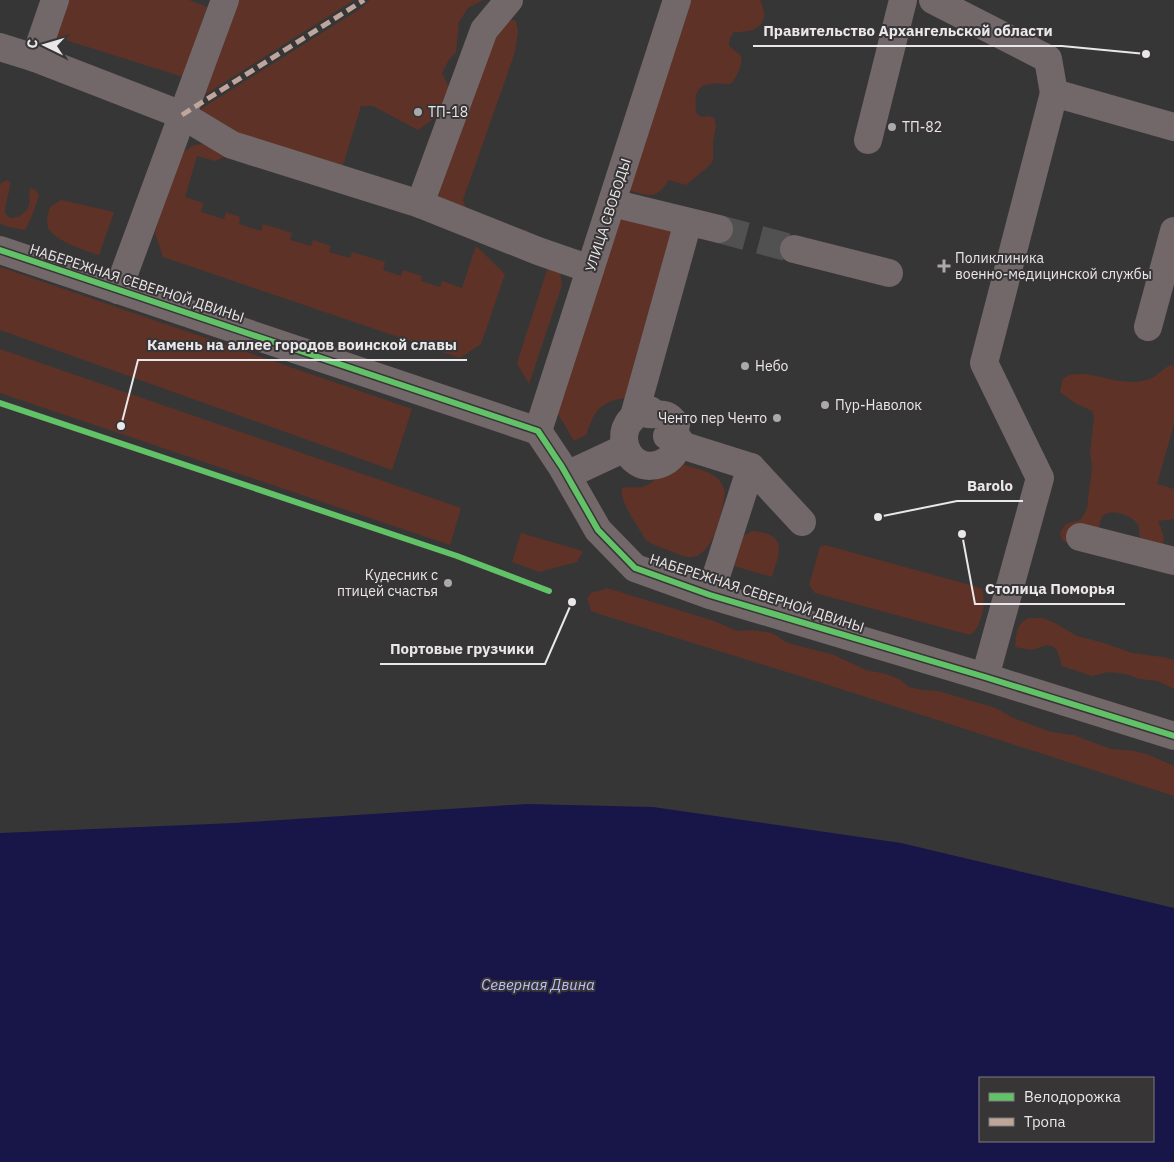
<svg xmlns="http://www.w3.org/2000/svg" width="1174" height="1162" viewBox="0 0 1174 1162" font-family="'IBM Plex Sans',sans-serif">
<rect width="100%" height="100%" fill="#373637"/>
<g fill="#5e3227">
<polygon points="68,0 189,0 207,7 183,77 56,37"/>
<polygon points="230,0 354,0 195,101"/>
<polygon points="370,0 483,0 468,8 459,22 456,52 448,61 442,73 450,89 448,108 418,130 373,106 361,106 341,172 203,121 196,112 360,9"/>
<path d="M689,0H760C772,24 756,33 734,32C730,37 729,40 729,46C732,49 736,51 739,54C746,60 736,78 731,84C719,84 699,80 696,96C695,102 696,108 696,113L701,117L708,116L714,118L716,125L713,142V160L710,165L686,185L669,180C657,199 649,197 629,190Z"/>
<polygon points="508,19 516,21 518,32 515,52 463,200 466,209 517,229 528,230 526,236 439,201 440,186 488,47"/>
<polygon points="214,143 229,155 215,161 197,156 185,197 203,203 201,212 224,219 226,212 240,217 239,224 261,231 263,224 292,233 290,240 311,246 313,240 331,246 329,252 350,258 352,252 385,262 383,270 401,276 403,270 422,276 421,281 440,287 442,281 462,288 476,246 505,274 481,344 460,358 163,257 155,233 177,156 194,145"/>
<path d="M7,180L10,182C10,193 5,202 5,213L10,218C14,218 18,217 22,214C33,208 28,198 30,188L36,190L39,196L32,216L25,230L8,227L0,223V187L1,183Z"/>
<path d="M61,200L114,212L99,255C87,252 51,239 48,227C46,221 48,213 50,207Z"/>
<path d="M617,218L695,235L631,397C600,401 596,408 586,435L574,441L557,412Z"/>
<polygon points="0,267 412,409 392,470 0,330"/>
<polygon points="548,267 560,270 562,285 529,384 517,363"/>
<polygon points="0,349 461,508 450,545 0,393"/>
<path d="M1171,365L1174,366V424L1157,484L1174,489V519L1158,521L1164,537L1163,548C1157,546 1146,545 1142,540C1138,535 1140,530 1138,525C1133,515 1111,508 1103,516C1100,519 1100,525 1098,530L1072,545C1064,542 1061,540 1060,532L1066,524L1080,520L1084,515L1087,508L1092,467L1090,453L1094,417L1092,411L1075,403L1060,392L1063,378C1084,367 1110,383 1133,382C1140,382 1150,380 1155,376C1161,372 1164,368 1171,365Z"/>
<path d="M683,464C701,471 720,471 725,492C723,510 714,555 692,557C685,558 677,553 670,551C662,548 653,545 646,540C639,527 619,502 622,488C630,486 638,489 645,486C654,483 657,476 664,472C670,469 677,467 683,464Z"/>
<path d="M752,531C763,531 780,536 779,549C779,558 774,568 772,577L734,566L743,536Z"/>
<polygon points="521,533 583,551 577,562 539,572 512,562"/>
<path d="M825,545L981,588C988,598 981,630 970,635L815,593L809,585L820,547Z"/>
<polygon points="607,588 714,621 737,631 751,630 772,633 788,643 834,655 866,670 886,674 899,679 909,687 922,690 938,691 996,708 1013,718 1051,732 1073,735 1111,749 1134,751 1149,755 1174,766 1174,796 819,682 609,617 591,611 587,598 592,592 600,591"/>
<path d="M1029,618H1043L1055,623L1077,636L1104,643L1132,653L1163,657L1174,660V689L1158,681L1139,679L1126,674L1108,672L1092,676L1062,666L1057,650L1052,646L1047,645L1032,650L1015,647C1016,634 1016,623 1029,618Z"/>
</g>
<path fill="#181549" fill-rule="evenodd" d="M527,804L653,807L901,843L1174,908V1162H0V833L234,823ZM980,1078H1153V1141H980Z"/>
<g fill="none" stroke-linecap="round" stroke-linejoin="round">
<polyline stroke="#525152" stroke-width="28" stroke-dasharray="28 14" stroke-linecap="butt" points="719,229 794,249"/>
<g stroke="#726769" stroke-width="28">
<polyline points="933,0 1048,59 1054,93 1174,127"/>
<polyline points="0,47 35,58 182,115 232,145 420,204 538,251 590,269"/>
<polyline points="35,58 55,0"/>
<polyline points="868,140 903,0"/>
<polyline points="612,203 719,229"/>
<polyline points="420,204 484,30 509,0"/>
<polyline points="794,249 889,273"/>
<polyline points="0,250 538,431 562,467 598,530 635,568 710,595 985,677 1174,736"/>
<polyline points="118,290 225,0"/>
<polyline points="1148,327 1174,231"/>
<path d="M650,410L648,414C662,415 668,412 676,425L667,436L679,440C677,451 671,460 660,464C624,477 606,418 650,410Z"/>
<polyline points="634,416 688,222"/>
<polyline points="538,431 677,0"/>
<polyline points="678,444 751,467 802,522"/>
<polyline points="567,475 625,448"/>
<polyline points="1080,537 1174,561"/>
<polyline points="710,595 751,467"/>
<polyline points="985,677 1040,478 984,363 1054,93"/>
</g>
<polyline stroke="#c0a59a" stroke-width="5" stroke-dasharray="10 5" stroke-linecap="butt" points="182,115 364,0"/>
<defs>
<g id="cycleway">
<polyline points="0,250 538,431 562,467 598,530 635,568 710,595 985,677 1174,736"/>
<polyline points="0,403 457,556 549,591"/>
</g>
</defs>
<use href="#cycleway" stroke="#383537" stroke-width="9"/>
<use href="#cycleway" stroke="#61c268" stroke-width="6"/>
</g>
<g fill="#aba9ab" stroke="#383537" stroke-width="2">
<circle cx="418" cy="112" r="5"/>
<circle cx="892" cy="127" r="5"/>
<path d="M941.5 258.5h5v5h5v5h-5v5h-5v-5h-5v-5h5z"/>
<circle cx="745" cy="366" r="5"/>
<circle cx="825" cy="405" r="5"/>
<circle cx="777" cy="418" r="5"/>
<circle cx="448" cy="583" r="5"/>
</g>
<g text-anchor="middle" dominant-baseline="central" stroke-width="4" stroke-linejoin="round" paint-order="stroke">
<g font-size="14" fill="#e9e7e9" stroke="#383537" text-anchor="start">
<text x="428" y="112">ТП-18</text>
<text x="902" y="127">ТП-82</text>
<text x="955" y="258">Поликлиника<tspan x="955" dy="16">военно-медицинской службы</tspan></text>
<text x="755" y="366">Небо</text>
<text x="835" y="405">Пур-Наволок</text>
<text x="767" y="418" text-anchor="end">Ченто пер Ченто</text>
<text x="438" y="575" text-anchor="end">Кудесник с<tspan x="438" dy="16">птицей счастья</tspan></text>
</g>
<g font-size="14" fill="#e9e7e9" stroke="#383537">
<text transform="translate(608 215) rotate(-72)">УЛИЦА СВОБОДЫ</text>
<text transform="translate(137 283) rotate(18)">НАБЕРЕЖНАЯ СЕВЕРНОЙ ДВИНЫ</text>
<text transform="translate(757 593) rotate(18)">НАБЕРЕЖНАЯ СЕВЕРНОЙ ДВИНЫ</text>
</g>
<g font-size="15" font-style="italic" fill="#b8c1f8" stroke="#383537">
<text x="538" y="984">Северная Двина</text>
</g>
</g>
<path fill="none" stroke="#e9e7e9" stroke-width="2" d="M1146 54L1062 46H753M121 426L138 360H467M878 517L957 501H1023M962 534L975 604H1125M572 602L545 664H380"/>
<g fill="#e9e7e9" stroke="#383537" stroke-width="2">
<circle cx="1146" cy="54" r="5"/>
<circle cx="121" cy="426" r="5"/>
<circle cx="878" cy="517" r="5"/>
<circle cx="962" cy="534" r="5"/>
<circle cx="572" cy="602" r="5"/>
</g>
<g font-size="15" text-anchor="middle" font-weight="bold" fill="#e9e7e9" stroke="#383537" stroke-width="4" stroke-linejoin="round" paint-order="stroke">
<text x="908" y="36">Правительство Архангельской области</text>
<text x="302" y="350">Камень на аллее городов воинской славы</text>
<text x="990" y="491">Barolo</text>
<text x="1050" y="594">Столица Поморья</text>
<text x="462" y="654">Портовые грузчики</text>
</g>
<rect x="979" y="1077" width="175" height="65" fill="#383537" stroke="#7f7c7e"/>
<rect x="989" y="1093" width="25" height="8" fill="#61c268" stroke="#7f7c7e"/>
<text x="1024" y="1102" font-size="15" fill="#e9e7e9">Велодорожка</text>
<rect x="989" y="1118" width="25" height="8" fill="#c0a59a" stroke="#7f7c7e"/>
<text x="1024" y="1127" font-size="15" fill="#e9e7e9">Тропа</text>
<g transform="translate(45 45) rotate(275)" stroke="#383537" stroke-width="4" paint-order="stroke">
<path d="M0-4L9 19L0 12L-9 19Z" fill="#e9e7e9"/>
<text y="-8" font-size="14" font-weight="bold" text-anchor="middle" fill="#e9e7e9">С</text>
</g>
</svg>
